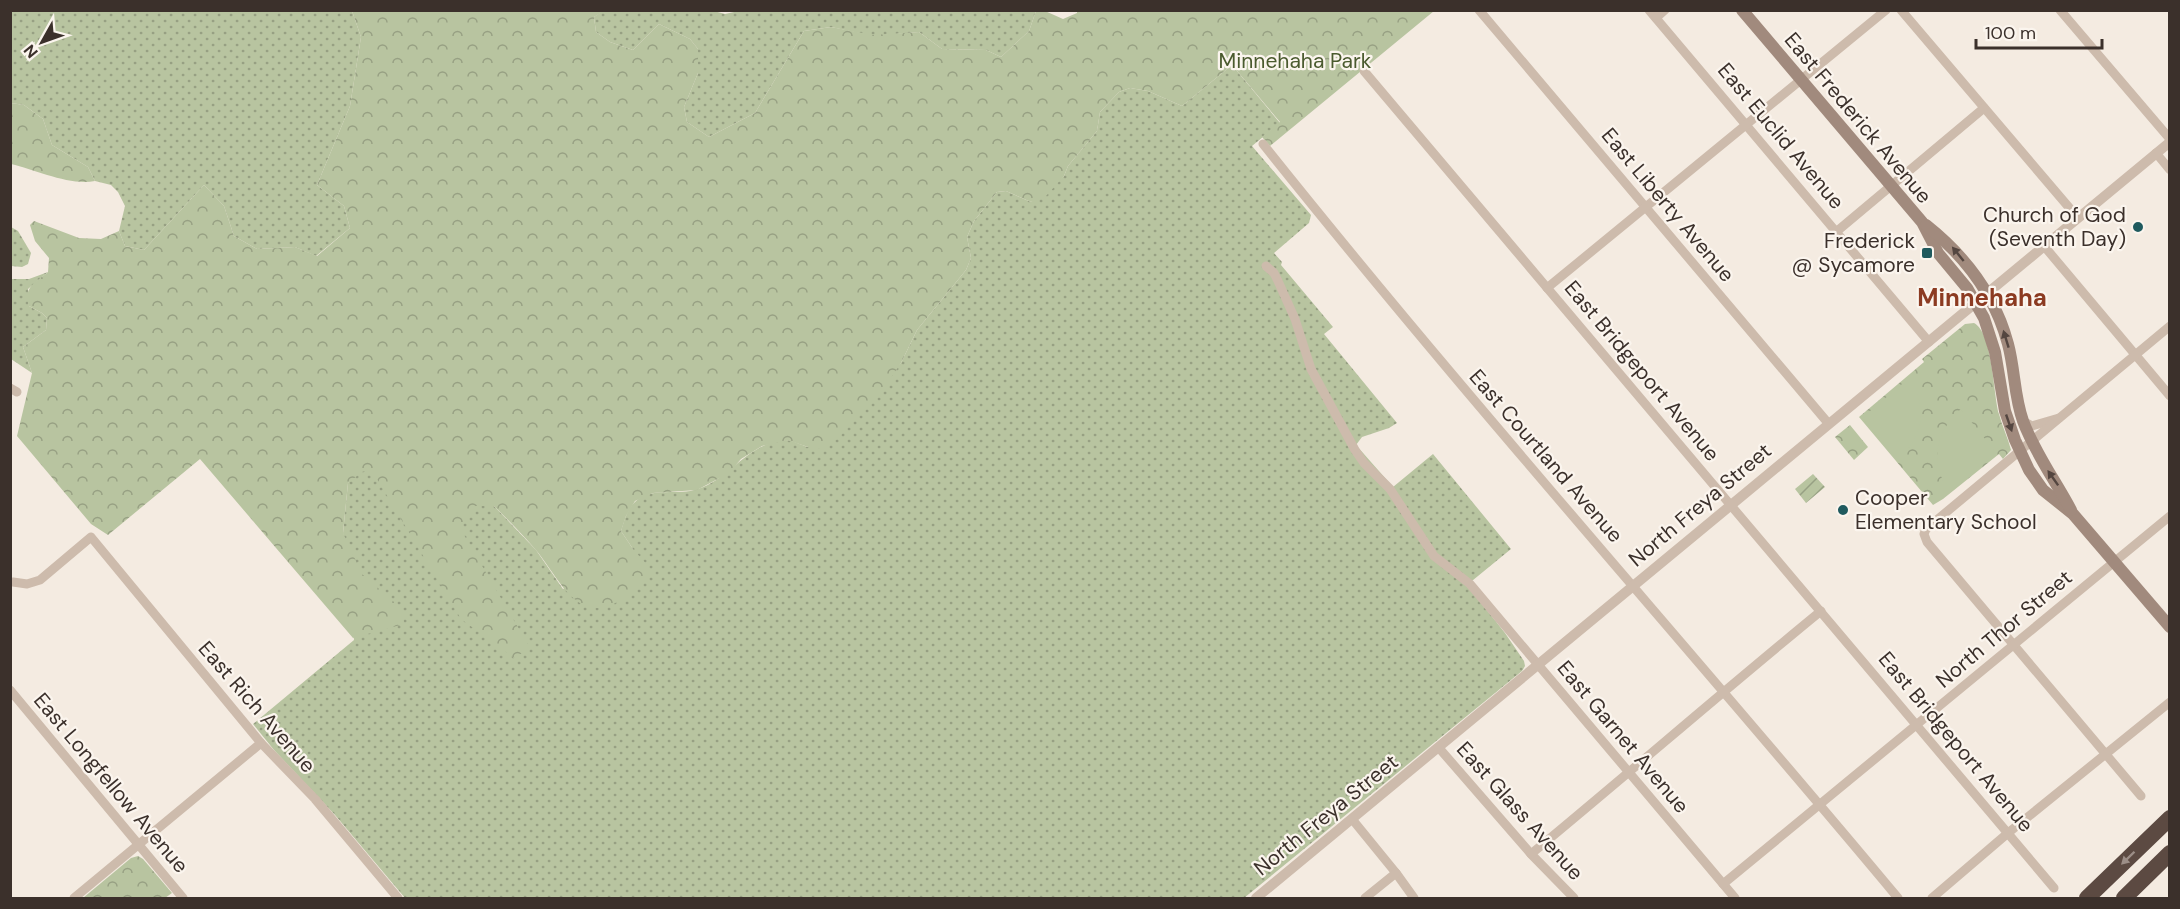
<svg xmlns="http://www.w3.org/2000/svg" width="2180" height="909" viewBox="0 0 2180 909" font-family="'DM Sans',sans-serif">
<defs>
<pattern id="grass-dots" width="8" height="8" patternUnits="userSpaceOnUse" patternTransform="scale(1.5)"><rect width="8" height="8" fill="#b8c4a0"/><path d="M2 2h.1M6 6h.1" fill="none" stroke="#97a083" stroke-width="1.8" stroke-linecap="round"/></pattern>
<pattern id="forest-crowns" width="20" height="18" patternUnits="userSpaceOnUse" patternTransform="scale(1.5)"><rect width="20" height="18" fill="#b8c4a0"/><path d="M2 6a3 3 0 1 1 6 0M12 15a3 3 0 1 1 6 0" fill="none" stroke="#97a083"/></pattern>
<pattern id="garden-furrows" width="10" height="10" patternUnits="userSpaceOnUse" patternTransform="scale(1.5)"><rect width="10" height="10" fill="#b8c4a0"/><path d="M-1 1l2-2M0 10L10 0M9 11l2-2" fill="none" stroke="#97a083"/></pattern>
</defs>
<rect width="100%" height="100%" fill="#f4ebe1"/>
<g fill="url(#grass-dots)">
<polygon points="604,10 710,10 725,14 743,10 1036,11 1029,31 1001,57 986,50 942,49 919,32 873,36 831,27 804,31 755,113 709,137 687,122 684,107 698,73 698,49 690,39 659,24 633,50 610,42 596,32 594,17"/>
<polygon points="10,11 352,11 361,37 350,106 317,185 344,206 350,228 316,256 295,247 257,249 234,236 224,206 204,185 144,250 125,246 119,231 125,206 118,192 111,185 95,181 88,167 52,145 43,119 24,105 11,103"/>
<path d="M1232,65L1280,123L1252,146L1311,215L1309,223L1274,253L1282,262L1281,265L1333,327L1324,334L1397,423L1389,428L1362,437L1356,445L1393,487L1433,454L1511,549L1467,585L1505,633L1524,661L1525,666L1522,671L1244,898H405L335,815L274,750L253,724L354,640L343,533L348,483L374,443L494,506L536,550L563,589L633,549L621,531C624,522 627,509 635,502C651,486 678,496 698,489C731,478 748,442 786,440C792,440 801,445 808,447L901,363L917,330L966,270L971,258L967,237L974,221L997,192L1006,191L1031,202L1064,176L1068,166L1097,131L1100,112L1119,92L1130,88L1148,91L1182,106Z"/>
<polygon points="11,227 18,231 31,253 28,264 22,267 11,266"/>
<polygon points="48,272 28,289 29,306 42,313 47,318 46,330 23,347 32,373 11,359 10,279 29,279"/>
</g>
<g fill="url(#forest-crowns)">
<path d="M1077,10L1434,11L1270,146L1262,137L1280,122L1232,65L1182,106L1148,91L1130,88L1119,92L1100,112L1097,131L1068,166L1064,176L1046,196L1031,202L1006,191L997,192L974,221L967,237L971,258L966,270L917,330L901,363L882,391L837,439L821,449L808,447L787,440L762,446L741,459L729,473L697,490L653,493L635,501L626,516L621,531L633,549L649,567C648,582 637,589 625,597C578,631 560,578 535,549C522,534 508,520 494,506H475L460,528L530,648L514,658L461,619L371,469L362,472L348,483L343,533L362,574L402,609L404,624L353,638L200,459L108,535L91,524L17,436L32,373L23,347L46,330L47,318L42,313L29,306C23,287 35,283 48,272L49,258L35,241L30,225L34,221L79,238L101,239L119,231L125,246L144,250L204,185L224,206L234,236L257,249L295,247L317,256L350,228L344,206L317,185L350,106L361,37L352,11H604L594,17L596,32L610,42L633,50L659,24L690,39L698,49V73L684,107L687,122L709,137L755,113L804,31L831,27L873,35L919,32L942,49L986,50L1001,57L1029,31L1036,11H1045L1063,19L1077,13Z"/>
<path d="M11,103L24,105L43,119L52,145L88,167L95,181C70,186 36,170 11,164Z"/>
<path d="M1974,323C1993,333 1993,393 1999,414C2002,426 2008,438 2011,450L2003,459L1999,454L1943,499L1933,505L1859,417L1924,362L1922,359L1965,324Z"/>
<polygon points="1850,425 1868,447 1854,460 1835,437"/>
<polygon points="138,856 143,859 172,893 165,898 83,898 131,858"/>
</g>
<polygon fill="url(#garden-furrows)" points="1813,474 1825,487 1806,503 1795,489"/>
<g fill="#b8c4a0">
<path d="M1908,379C1930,405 1922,440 1897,460L1864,419V416Z"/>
<path d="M1961,409L1994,450V454L1950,491C1928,465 1936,430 1961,409Z"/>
</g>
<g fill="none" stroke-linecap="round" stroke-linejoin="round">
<g stroke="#cdbbac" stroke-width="9">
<polyline points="1479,10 1828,423"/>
<polyline points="1649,10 1929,342"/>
<polyline points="1901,10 2078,218"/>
<polyline points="2060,10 2170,139"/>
<polyline points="1656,18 1665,10"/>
<polyline points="1364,71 2054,888"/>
<path d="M1263,144C1468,401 1688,646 1898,898"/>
<polyline points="2156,153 2170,170"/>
<polyline points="1836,232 1984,108"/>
<polyline points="2044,246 2170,396"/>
<polyline points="1266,266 1274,273 1278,281 1295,319 1311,369 1355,450 1364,463 1390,489 1434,556 1470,584 1735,898"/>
<polyline points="1547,288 1886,10"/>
<polyline points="10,388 17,392"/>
<polyline points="2023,421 2032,426 2059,418"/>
<polyline points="13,582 27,584 40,580 91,537 261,743 315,799 398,898"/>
<polyline points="10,690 183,898"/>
<polyline points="1439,748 1531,854 1574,898"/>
<polyline points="2141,796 1927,542 1924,534 1926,529 2170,326"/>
<polyline points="1352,819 1396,873 1414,898"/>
<path d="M1531,854C1628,774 1723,691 1821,611"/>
<polyline points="1723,884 2170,516"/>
<polyline points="74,898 261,743"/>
<polyline points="1365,898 1396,873"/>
<polyline points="1932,898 2008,833 2170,702"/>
</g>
<polyline stroke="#cdbbac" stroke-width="10" points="1256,898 2170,142"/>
<g stroke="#a18a7d" stroke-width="12">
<polyline points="1742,10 1922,222 1938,253 1967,288 1984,318 1995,352 2005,411 2015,440 2029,470 2043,490 2073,514 2170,627"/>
<path d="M1926,225C1965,256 1995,295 2008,344C2015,370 2014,396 2023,421C2035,453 2055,480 2071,510"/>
</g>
<g stroke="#5c4a42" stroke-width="16">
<polyline points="2087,898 2170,818"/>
<polyline points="2124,898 2170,853"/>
</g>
</g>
<defs><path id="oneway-solid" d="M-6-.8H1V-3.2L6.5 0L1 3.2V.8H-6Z" transform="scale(1.5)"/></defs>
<g fill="#544640">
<use href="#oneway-solid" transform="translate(1958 254) rotate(-129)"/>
<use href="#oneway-solid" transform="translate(2006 339) rotate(-107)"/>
<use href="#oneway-solid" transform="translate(2009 423) rotate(71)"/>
<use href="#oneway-solid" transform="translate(2053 478) rotate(-125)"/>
</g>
<use fill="#9c8e87" href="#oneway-solid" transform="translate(2128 858) rotate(136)"/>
<g fill="#1f5a5e" stroke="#fbf5ee" stroke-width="2">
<circle cx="2138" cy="227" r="6"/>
<rect x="1921" y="247" width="12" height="12" rx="3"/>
<circle cx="1843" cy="510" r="6"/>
</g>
<g text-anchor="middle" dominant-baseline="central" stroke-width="4.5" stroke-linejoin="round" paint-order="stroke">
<g font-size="21" fill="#4a5a2e" stroke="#fbf5ee">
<text x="1295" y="61">Minnehaha Park</text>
</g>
<g font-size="21" fill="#3b302b" stroke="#fbf5ee">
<text transform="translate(1858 118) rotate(50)">East Frederick Avenue</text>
<text transform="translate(1781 136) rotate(50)">East Euclid Avenue</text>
<text transform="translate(1668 205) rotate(50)">East Liberty Avenue</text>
<text transform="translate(1642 371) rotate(50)">East Bridgeport Avenue</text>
<text transform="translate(1546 456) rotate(49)">East Courtland Avenue</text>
<text transform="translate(1700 505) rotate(-40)">North Freya Street</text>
<text transform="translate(2004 629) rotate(-40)">North Thor Street</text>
<text transform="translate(257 707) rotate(49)">East Rich Avenue</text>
<text transform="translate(1623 737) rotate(50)">East Garnet Avenue</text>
<text transform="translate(1956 742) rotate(50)">East Bridgeport Avenue</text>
<text transform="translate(111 783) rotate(50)">East Longfellow Avenue</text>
<text transform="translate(1520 811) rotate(48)">East Glass Avenue</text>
<text transform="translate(1326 815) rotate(-39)">North Freya Street</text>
</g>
<g font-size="21" fill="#3b302b" stroke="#fbf5ee" text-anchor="end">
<text x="2126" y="215">Church of God<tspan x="2126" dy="24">(Seventh Day)</tspan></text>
<text x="1915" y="241">Frederick<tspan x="1915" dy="24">@ Sycamore</tspan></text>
<text x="1855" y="498" text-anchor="start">Cooper<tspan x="1855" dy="24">Elementary School</tspan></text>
</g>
<g font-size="24" font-weight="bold" fill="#8c3b22" stroke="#fbf5ee">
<text x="1982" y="297">Minnehaha</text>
</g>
</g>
<rect width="2180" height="909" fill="none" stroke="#3b302b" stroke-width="24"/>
<g transform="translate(42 42) rotate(230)" stroke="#fbf5ee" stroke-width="4.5" paint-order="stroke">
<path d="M0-4.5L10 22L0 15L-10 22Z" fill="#3b302b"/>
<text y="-9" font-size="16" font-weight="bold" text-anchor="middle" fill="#3b302b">N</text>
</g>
<path d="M1976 39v9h126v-9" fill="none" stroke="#3b302b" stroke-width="3"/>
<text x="1985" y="39" font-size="18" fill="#3b302b" stroke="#fbf5ee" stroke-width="4.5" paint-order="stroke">100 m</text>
</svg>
